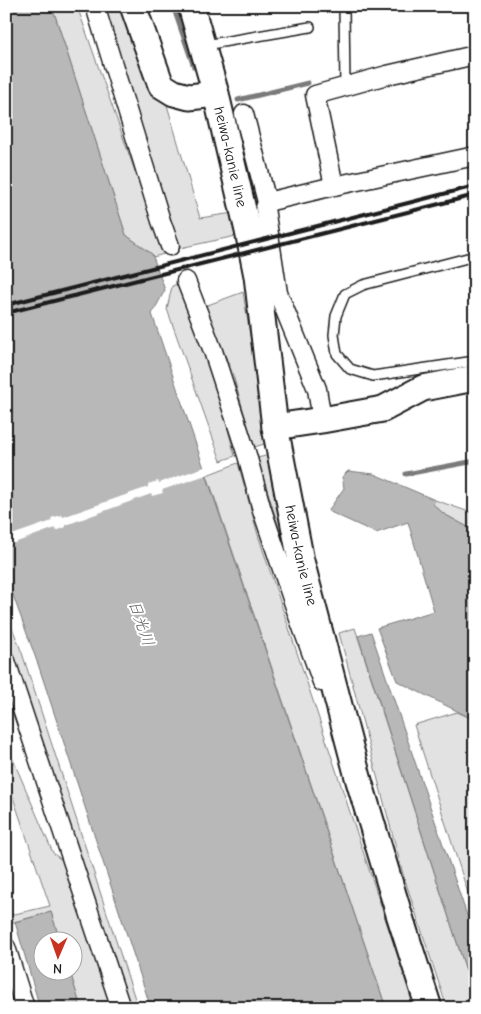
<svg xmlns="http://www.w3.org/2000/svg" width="481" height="1014" viewBox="0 0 481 1014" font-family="'Comic Neue','Klee One',sans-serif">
<rect width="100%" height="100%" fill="#fff"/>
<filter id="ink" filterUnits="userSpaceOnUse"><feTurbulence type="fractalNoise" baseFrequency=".02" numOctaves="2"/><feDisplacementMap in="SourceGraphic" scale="10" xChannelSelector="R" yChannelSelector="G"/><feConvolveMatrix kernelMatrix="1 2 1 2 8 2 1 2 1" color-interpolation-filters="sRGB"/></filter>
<g filter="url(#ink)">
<g fill="#e2e2e2" stroke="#7f7f7f">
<polygon points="52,6 77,6 164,254 153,257 152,254 126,235"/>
<polygon points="102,6 122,6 145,79 152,90 165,98 200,218 233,213 236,236 180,248"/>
<polygon points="177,284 216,384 235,456 221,461 167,309 172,286"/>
<polygon points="243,292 268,443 254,447 232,372 205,306"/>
<polygon points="270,455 306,613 257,458"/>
<polygon points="238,463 258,535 415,1008 386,1008 207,475"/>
<polygon points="435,500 475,514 475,531 444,514 432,504"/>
<polygon points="6,612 22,653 138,1008 126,1008 6,649"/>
<polygon points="355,628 475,998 475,1008 447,1008 403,874 339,633"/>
<polygon points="457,712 475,720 475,915 414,725"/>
<polygon points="12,757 53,853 69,866 115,1008 81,1008 70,972 72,972 72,942 60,941 51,912 6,924 6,916 50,906 6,777 6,759"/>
</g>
<g fill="#b8b8b8" stroke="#7a7a7a">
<polygon points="6,6 52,6 126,235 152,254 165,290 152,314 386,1008 151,1008 39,667 6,576"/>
<polygon points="348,471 374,474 435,500 433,504 444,514 475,531 475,720 397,681 377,628 434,611 408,522 376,533 328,511 344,488 342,477"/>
<polygon points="371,632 475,939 475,998 358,636"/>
<polygon points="51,912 60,941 42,942 42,972 70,972 81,1008 40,1008 15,922"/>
</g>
<polygon fill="#fff" points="207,466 209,474 162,490 163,493 152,496 151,494 66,525 66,527 56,531 55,528 6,546 6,537 52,521 51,518 62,515 63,517 148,487 148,484 158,481 159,483"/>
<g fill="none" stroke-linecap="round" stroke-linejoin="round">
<g stroke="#7a7a7a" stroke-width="5">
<polyline points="173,6 194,67"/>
<polyline points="238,100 308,83"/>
<polyline points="406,474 475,461"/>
</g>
<defs>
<g id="lane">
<polyline points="344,6 345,87"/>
<polyline points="205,45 310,27"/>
<polyline points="475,256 363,285 345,294 336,316 334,335 337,354 350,369 373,376 475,361"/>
</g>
<g id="street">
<polyline points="95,6 161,221 170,246"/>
<polyline points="244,114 267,202 265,208 278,293 317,389 322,420"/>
<polyline points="334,186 315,95 387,75 475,55"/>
<polyline points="267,202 334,186 475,156"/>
<polyline points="186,281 213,351 247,455 262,510 298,616 322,682"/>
<polyline points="6,661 121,1008"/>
<polyline points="6,947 25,1008"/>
</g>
<g id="secondary">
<polyline points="133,6 161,85 174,93 189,97 216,94"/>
<path id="s1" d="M191,6L216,94L248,231L257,276L275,427L301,561L359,781L399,914L429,1008"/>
<polyline points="275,427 322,420 383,409 423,388 475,378"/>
</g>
</defs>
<use href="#lane" stroke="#1c1c1c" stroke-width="12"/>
<use href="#street" stroke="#1c1c1c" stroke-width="21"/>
<use href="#secondary" stroke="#1c1c1c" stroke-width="29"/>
<use href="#lane" stroke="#fff" stroke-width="9"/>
<use href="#street" stroke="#fff" stroke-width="18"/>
<use href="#secondary" stroke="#fff" stroke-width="25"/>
<g stroke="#1c1c1c" stroke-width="4">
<polyline points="6,305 475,186"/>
<polyline points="6,313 475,195"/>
</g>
</g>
</g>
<g text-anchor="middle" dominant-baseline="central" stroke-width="4" stroke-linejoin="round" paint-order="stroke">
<g font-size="15" fill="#1c1c1c" stroke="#fff">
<text stroke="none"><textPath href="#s1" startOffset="156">heiwa-kanie line</textPath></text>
<text stroke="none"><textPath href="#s1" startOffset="561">heiwa-kanie line</textPath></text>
</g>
<g font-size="16" font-style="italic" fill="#5a5a5a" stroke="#fff">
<text transform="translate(141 623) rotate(71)">日光川</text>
</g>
</g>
<rect width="481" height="1014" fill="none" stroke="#fff" stroke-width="25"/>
<rect x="12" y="12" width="456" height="989" fill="none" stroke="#1c1c1c" stroke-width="2" filter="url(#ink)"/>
<g transform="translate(58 956) rotate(182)"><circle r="24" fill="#ffffff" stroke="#a4a4a4"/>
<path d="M0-4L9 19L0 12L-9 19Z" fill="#c8321e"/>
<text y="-8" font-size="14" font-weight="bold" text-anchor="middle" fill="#1c1c1c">N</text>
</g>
</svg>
